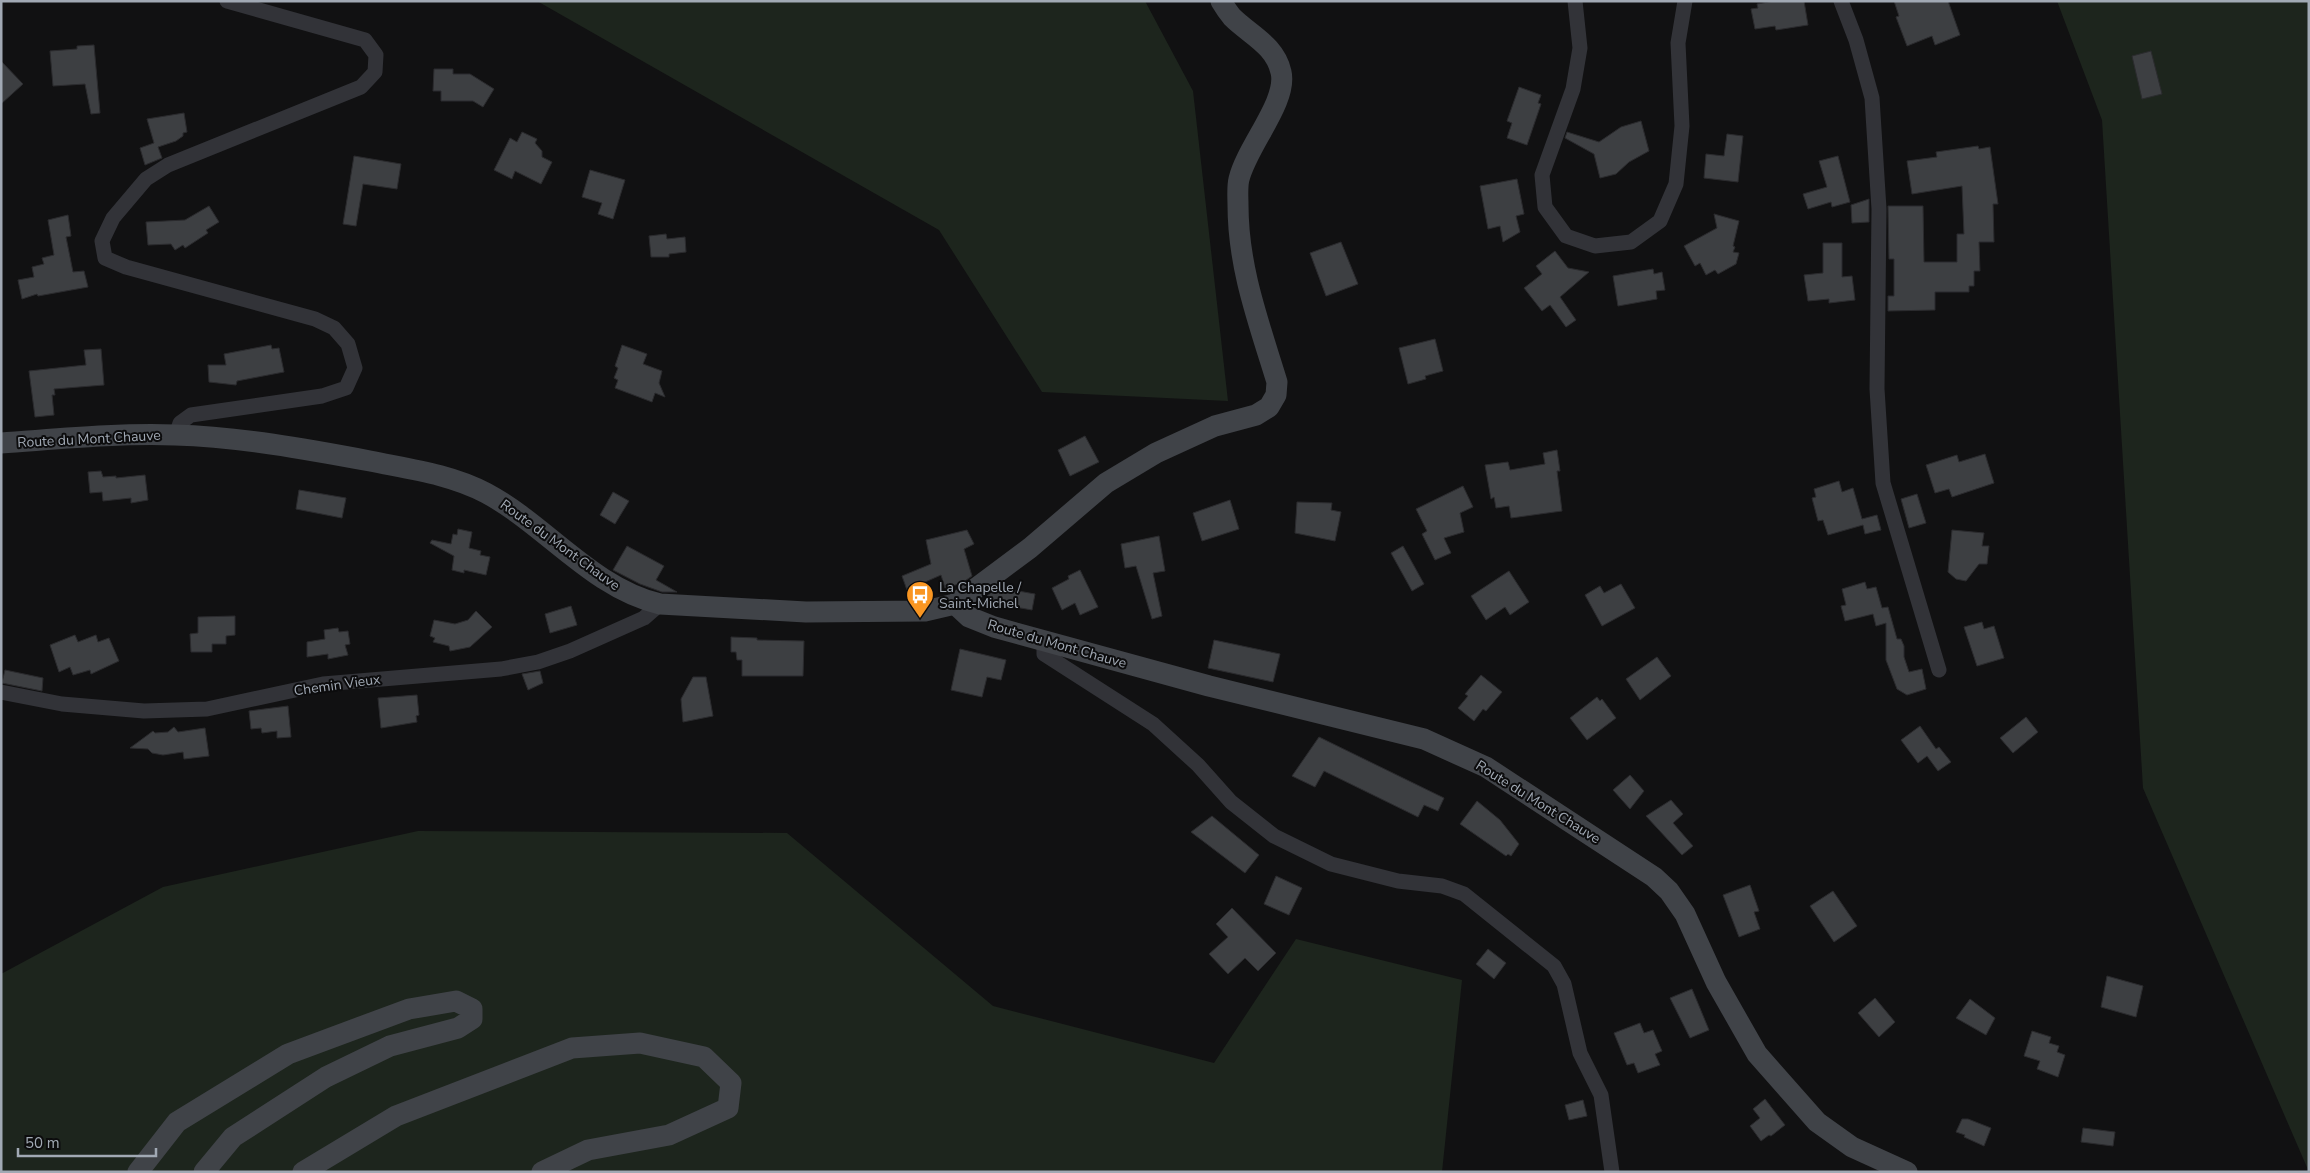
<svg xmlns="http://www.w3.org/2000/svg" width="2310" height="1173" viewBox="0 0 2310 1173" font-family="'Nunito Sans',sans-serif">
<rect width="100%" height="100%" fill="#111112"/>
<g fill="#1d251d">
<polygon points="537,1 1145,1 1193,91 1228,401 1042,392 939,230"/>
<polygon points="2057,1 2309,1 2309,1172 2143,788 2102,120"/>
<polygon points="418,831 787,833 993,1006 1214,1063 1296,939 1462,980 1442,1172 1,1172 1,974 163,887"/>
</g>
<g fill="#3d3f42" stroke="#2b2b2e">
<polygon points="1774,1 1804,1 1808,25 1776,30 1775,26 1755,29 1751,9 1758,8 1757,4"/>
<polygon points="1894,1 1948,1 1960,35 1935,45 1932,36 1907,46 1896,17 1899,16"/>
<polygon points="94,45 100,113 91,114 85,84 53,86 50,51 77,49 77,46"/>
<polygon points="2151,51 2162,94 2142,99 2132,56"/>
<polygon points="1,61 23,84 1,104"/>
<polygon points="434,69 453,69 453,74 470,74 494,89 483,107 473,101 441,101 441,91 433,91"/>
<polygon points="1519,87 1541,95 1538,103 1541,104 1527,145 1507,138 1512,123 1507,121"/>
<polygon points="184,113 187,132 183,133 183,136 176,141 158,147 162,158 145,165 140,148 154,143 147,119"/>
<polygon points="1641,121 1649,151 1629,162 1616,174 1600,178 1594,154 1565,138 1567,132 1599,142 1621,127"/>
<polygon points="522,132 537,139 535,143 542,151 542,157 552,162 541,184 515,171 512,179 494,170 510,138 517,142"/>
<polygon points="1727,134 1743,136 1738,182 1704,178 1706,154 1724,156"/>
<polygon points="1978,146 1979,149 1990,147 1998,204 1993,204 1994,242 1979,242 1980,271 1974,271 1974,286 1969,286 1969,292 1935,292 1935,310 1888,311 1888,296 1894,296 1894,259 1889,259 1888,206 1923,206 1924,262 1957,262 1957,234 1964,234 1962,186 1912,194 1907,161 1937,157 1936,152"/>
<polygon points="354,156 401,164 397,189 363,184 356,226 343,224"/>
<polygon points="1838,156 1850,202 1832,207 1831,202 1808,209 1803,194 1827,187 1819,161"/>
<polygon points="590,170 625,180 613,219 598,214 602,203 582,197"/>
<polygon points="1517,179 1524,214 1516,216 1520,232 1503,242 1500,226 1488,229 1480,186"/>
<polygon points="1869,199 1869,222 1852,223 1851,205"/>
<polygon points="209,206 219,222 206,230 208,233 185,248 183,245 175,250 171,244 148,245 146,222 185,220"/>
<polygon points="1714,214 1739,221 1733,246 1735,247 1733,252 1739,253 1736,264 1718,274 1715,270 1706,275 1700,263 1695,266 1684,246 1717,228"/>
<polygon points="68,215 71,236 66,237 73,272 84,271 88,287 38,296 37,294 22,299 18,280 34,277 32,267 44,264 42,258 54,255 48,220"/>
<polygon points="666,234 667,239 685,237 686,252 669,254 669,257 651,257 649,236"/>
<polygon points="1341,242 1358,284 1326,296 1310,253"/>
<polygon points="1823,243 1842,243 1842,277 1852,276 1855,300 1829,303 1829,299 1808,301 1804,275 1823,273"/>
<polygon points="1555,251 1568,268 1589,272 1560,297 1576,320 1566,327 1550,305 1542,311 1524,288 1542,274 1536,266"/>
<polygon points="1653,269 1654,274 1662,272 1665,290 1656,291 1657,299 1618,306 1613,276"/>
<polygon points="1435,339 1443,371 1425,376 1426,379 1408,384 1399,348"/>
<polygon points="271,345 272,349 279,348 284,372 237,381 236,385 209,382 208,365 226,365 224,354"/>
<polygon points="622,345 647,354 643,364 662,371 659,383 665,397 655,393 652,402 615,388 618,380 614,378 618,368 615,366"/>
<polygon points="101,349 104,385 54,389 55,395 52,395 54,415 35,417 29,371 86,365 84,350"/>
<polygon points="1085,436 1099,462 1070,476 1058,450"/>
<polygon points="1557,450 1560,471 1557,471 1562,511 1511,518 1509,506 1496,508 1494,497 1491,499 1485,465 1508,462 1510,470 1545,464 1543,453"/>
<polygon points="1985,454 1994,483 1952,497 1949,489 1935,493 1926,465 1957,455 1959,462"/>
<polygon points="101,471 103,477 116,476 116,478 145,475 148,500 131,503 131,498 103,501 102,492 90,493 88,472"/>
<polygon points="1839,481 1842,492 1853,488 1862,519 1877,515 1881,530 1865,534 1863,525 1828,535 1823,520 1818,521 1812,498 1816,497 1814,489"/>
<polygon points="1463,486 1473,507 1460,513 1464,532 1444,538 1451,553 1435,560 1422,534 1427,531 1416,509"/>
<polygon points="299,490 346,498 342,518 296,509"/>
<polygon points="613,492 629,501 615,524 600,515"/>
<polygon points="1917,494 1926,523 1909,528 1901,499"/>
<polygon points="1230,500 1239,529 1202,541 1193,513"/>
<polygon points="1297,502 1332,503 1331,510 1341,512 1335,541 1295,533"/>
<polygon points="458,529 472,532 469,548 481,551 480,555 490,557 486,575 464,570 464,573 452,570 454,556 430,543 432,540 451,544 453,534 457,535"/>
<polygon points="967,530 974,544 964,549 972,576 962,583 945,588 941,575 907,590 902,576 931,564 926,540"/>
<polygon points="1952,530 1984,533 1982,546 1989,546 1987,564 1979,564 1966,581 1956,579 1948,572"/>
<polygon points="1159,536 1165,571 1153,573 1162,616 1152,619 1136,566 1125,568 1121,544"/>
<polygon points="627,546 664,566 656,580 677,592 662,592 640,584 613,570"/>
<polygon points="1403,546 1424,584 1412,591 1391,553"/>
<polygon points="1080,570 1098,607 1080,615 1075,603 1062,610 1052,588 1069,579 1068,576"/>
<polygon points="1509,571 1529,602 1510,615 1505,607 1486,620 1471,596"/>
<polygon points="1865,582 1867,589 1876,587 1882,608 1888,607 1897,639 1901,639 1904,646 1904,657 1909,672 1922,669 1926,689 1907,695 1897,689 1886,660 1886,623 1876,626 1873,614 1845,621 1841,606 1846,605 1842,589"/>
<polygon points="1621,584 1635,608 1602,626 1585,595 1600,586 1604,593"/>
<polygon points="1007,589 1035,594 1032,610 987,602 987,596 995,590"/>
<polygon points="571,606 577,625 550,633 545,614"/>
<polygon points="476,611 492,627 470,647 450,651 449,646 433,642 435,638 430,636 434,620 455,624 468,620"/>
<polygon points="235,616 235,635 226,636 226,644 212,644 212,652 191,652 190,634 198,633 198,617"/>
<polygon points="1982,622 1984,629 1994,626 2004,658 1977,666 1964,627"/>
<polygon points="338,628 339,632 348,631 350,644 345,645 348,655 328,659 328,654 307,657 307,642 325,639 324,630"/>
<polygon points="75,635 78,642 96,635 98,642 109,638 119,661 91,674 90,670 73,675 70,667 59,672 50,645"/>
<polygon points="731,637 757,638 757,640 804,641 803,676 742,676 742,660 737,660 736,652 731,652"/>
<polygon points="1214,640 1280,654 1273,682 1208,668"/>
<polygon points="960,649 1006,660 1001,680 987,677 982,697 951,690"/>
<polygon points="1657,657 1671,676 1640,700 1626,679"/>
<polygon points="5,670 43,678 42,691 2,683"/>
<polygon points="540,671 543,683 528,690 522,674"/>
<polygon points="1481,675 1502,692 1486,711 1483,709 1474,721 1458,708 1468,696 1465,694"/>
<polygon points="693,677 706,677 713,716 683,722 681,699"/>
<polygon points="417,695 419,715 416,716 417,722 381,728 378,698"/>
<polygon points="1597,697 1600,701 1602,699 1616,718 1587,740 1570,718"/>
<polygon points="288,706 291,737 277,738 277,731 262,733 261,728 251,729 249,711"/>
<polygon points="2026,717 2038,732 2013,753 2000,738"/>
<polygon points="1920,726 1936,749 1939,747 1951,762 1938,771 1927,756 1918,763 1901,740"/>
<polygon points="174,727 178,732 205,728 209,756 184,759 183,752 163,755 152,753 148,749 130,748 153,731 155,733 168,732"/>
<polygon points="1319,737 1444,798 1438,811 1424,805 1418,817 1324,771 1315,787 1292,776"/>
<polygon points="1630,775 1644,791 1630,809 1613,790"/>
<polygon points="1671,800 1683,814 1673,823 1693,846 1682,855 1646,816"/>
<polygon points="1477,801 1500,820 1519,844 1511,856 1508,854 1506,856 1460,824"/>
<polygon points="1212,816 1259,855 1245,873 1191,832"/>
<polygon points="1276,876 1302,888 1289,915 1264,904"/>
<polygon points="1750,885 1759,911 1754,912 1760,929 1739,937 1723,895"/>
<polygon points="1833,891 1857,926 1834,942 1810,906"/>
<polygon points="1232,908 1276,953 1258,971 1245,958 1228,974 1209,954 1228,937 1216,924"/>
<polygon points="1488,949 1506,963 1494,979 1476,964"/>
<polygon points="2107,976 2143,986 2136,1017 2101,1007"/>
<polygon points="1692,989 1709,1030 1690,1038 1670,998"/>
<polygon points="1875,998 1895,1022 1879,1037 1858,1013"/>
<polygon points="1970,999 1995,1018 1986,1035 1956,1018"/>
<polygon points="1640,1023 1644,1033 1653,1030 1662,1051 1655,1054 1660,1065 1638,1073 1634,1063 1627,1065 1614,1033"/>
<polygon points="2032,1031 2051,1037 2049,1043 2059,1046 2057,1052 2065,1055 2058,1077 2037,1069 2040,1061 2024,1056"/>
<polygon points="1765,1099 1785,1125 1771,1136 1769,1135 1761,1141 1750,1126 1760,1118 1753,1109"/>
<polygon points="1583,1100 1587,1116 1569,1120 1565,1105"/>
<polygon points="1962,1119 1968,1119 1991,1128 1984,1146 1964,1137 1965,1135 1956,1132"/>
<polygon points="2083,1128 2115,1132 2113,1146 2081,1142"/>
</g>
<g fill="none" stroke-linecap="round" stroke-linejoin="round">
<g stroke="#323338" stroke-width="15">
<polyline points="1575,1 1580,48 1573,89 1542,175 1545,207 1566,236 1595,246 1631,242 1660,221 1676,184 1682,126 1678,43 1685,1"/>
<polyline points="1841,1 1856,40 1872,98 1879,209 1877,389 1883,483 1939,670"/>
<polyline points="176,435 180,423 191,415 322,396 346,388 355,368 348,344 334,328 315,319 126,267 105,258 102,241 113,218 146,179 168,165 361,87 375,72 376,55 365,40 227,1"/>
<polyline points="1044,642 1044,654 1153,724 1198,765 1231,802 1274,836 1331,864 1398,881 1442,886 1464,894 1554,966 1564,984 1580,1053 1601,1095 1612,1172"/>
<polyline points="1,692 62,704 144,711 207,709 323,684 501,669 538,662 570,651 644,618 660,604"/>
</g>
<g stroke="#404348" stroke-width="21">
<path d="M1,443C59,439 117,433 175,435C240,437 306,449 370,461C409,469 450,474 486,493C546,525 592,588 660,604L806,612L925,611L955,604L1030,548L1106,483L1156,453L1215,426L1256,415L1269,407L1276,395L1277,382C1259,323 1238,268 1238,205C1238,197 1237,187 1239,179C1247,146 1288,101 1281,72C1275,45 1250,35 1232,17C1228,12 1224,6 1221,1"/>
<polyline points="955,604 969,617 994,627 1209,686 1424,739 1486,767 1654,877 1669,891 1685,914 1716,982 1757,1054 1817,1122 1852,1147 1907,1172"/>
<polyline points="138,1172 177,1122 288,1054 409,1009 456,1001 472,1009 472,1019 458,1028 390,1046 326,1077 233,1137 204,1172"/>
<polyline points="303,1172 396,1116 572,1048 640,1043 704,1057 731,1083 728,1108 669,1135 588,1150 542,1172"/>
</g>
</g>
<defs>
<symbol id="bus-pin" viewBox="-11 -11 22 30"><path d="M0 17L-7.5 6A9.5 9.5 0 1 1 7.5 6Z" fill="#f99622" stroke="#0c0c0d"/><path d="M-5-6H5V4H4V6H2V4H-2V6H-4V4H-5ZM-3.5-4V0h7V-4ZM-3.5 1.2v1.5H-2V1.2ZM2 1.2v1.5H3.5V1.2Z" fill="#fff"/></symbol>
</defs>
<g fill-rule="evenodd">
<use href="#bus-pin" x="904" y="579" width="32" height="43"/>
</g>
<g text-anchor="middle" dominant-baseline="central" stroke-width="4" stroke-linejoin="round" paint-order="stroke">
<g font-size="14" fill="#a1a9b4" stroke="#0c0c0d">
<text transform="translate(89 439) rotate(-3)">Route du Mont Chauve</text>
<text transform="translate(560 545) rotate(36)">Route du Mont Chauve</text>
<text transform="translate(1057 644) rotate(16)">Route du Mont Chauve</text>
<text transform="translate(337 685) rotate(-8)">Chemin Vieux</text>
<text transform="translate(1538 802) rotate(32)">Route du Mont Chauve</text>
</g>
<g font-size="14" fill="#a1a9b4" stroke="#0c0c0d" text-anchor="start">
<text x="939" y="587">La Chapelle /<tspan x="939" dy="16">Saint-Michel</tspan></text>
</g>
</g>
<rect width="2310" height="1173" fill="none" stroke="#a1a9b4" stroke-width="5"/>
<path d="M18 1148v8h138v-8" fill="none" stroke="#a1a9b4" stroke-width="2.5"/>
<text x="25" y="1148" font-size="15" fill="#a1a9b4" stroke="#0c0c0d" stroke-width="4" paint-order="stroke">50 m</text>
</svg>
